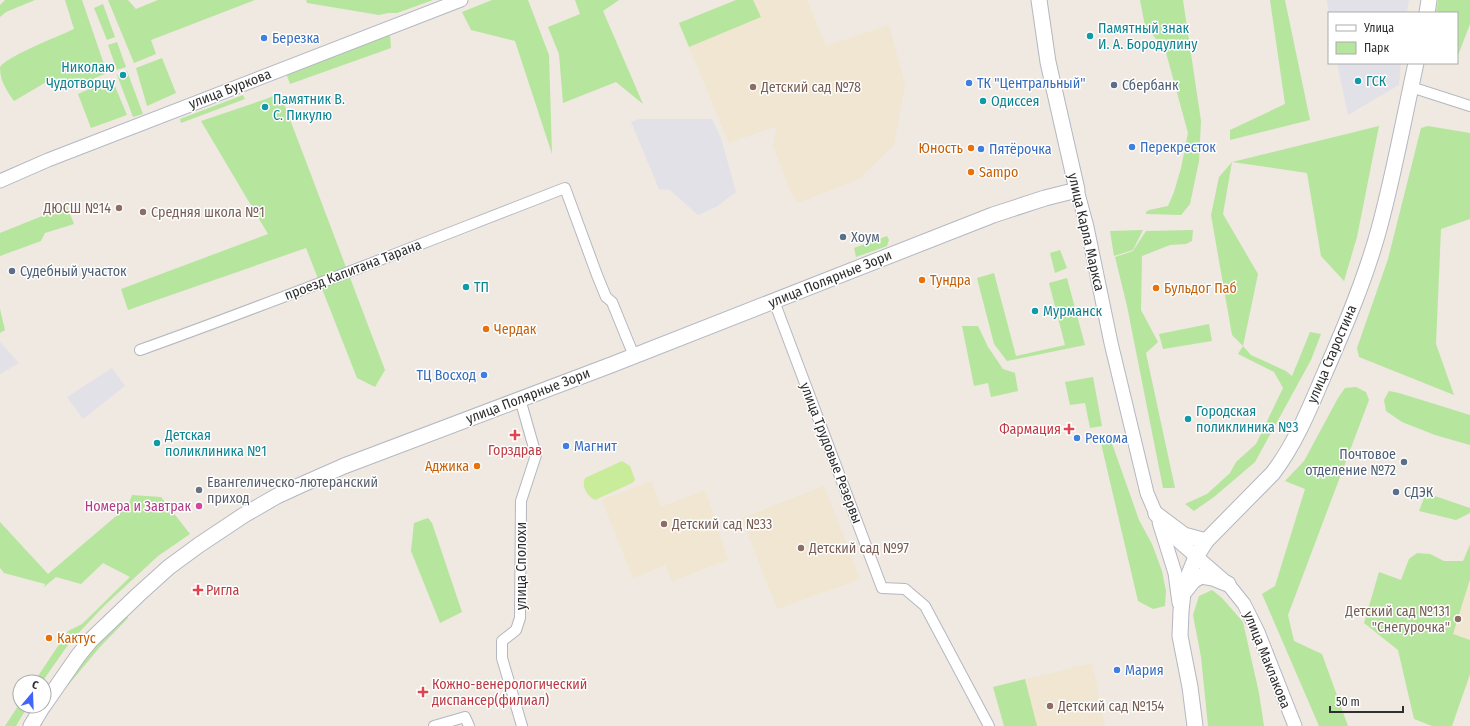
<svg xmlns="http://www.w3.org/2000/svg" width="1470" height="726" viewBox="0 0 1470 726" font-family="'Fira Sans Condensed',sans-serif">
<rect width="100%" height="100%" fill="#efe9e1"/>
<g fill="#e3e1e8">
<polygon points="1327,0 1409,0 1407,13 1329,13 1329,17"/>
<polygon points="1337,63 1401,63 1399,85 1348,115"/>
<polygon points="639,119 712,119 721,138 736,192 716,207 698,215 670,190 659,189 631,122"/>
<polygon points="0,342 19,363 0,374"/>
<polygon points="112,368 125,386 83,419 67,397"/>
</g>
<g fill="#f0e6d1">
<polygon points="736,0 807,0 826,46 889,25 905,85 894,145 859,179 798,203 790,191 773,146 777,126 729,143 679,23"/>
<polygon points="651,481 661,507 705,490 728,560 672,581 666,565 633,578 602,500"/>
<polygon points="824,486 860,579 777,609 742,518"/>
<polygon points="1470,541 1470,676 1467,687 1428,674"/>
<polygon points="1092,663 1105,726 1004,726 993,687"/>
</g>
<g fill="#b6e59e">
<polygon points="5,0 35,0 6,12 0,17 0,5"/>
<path d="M65,0H82L107,73L76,86L48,81L14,101C7,91 0,81 0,68C2,58 62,35 74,29Z"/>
<polygon points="108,0 128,0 136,9 158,0 255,0 151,40 156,54 134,63"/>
<polygon points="306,0 433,0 397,13 388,13 379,15 307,3"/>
<polygon points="492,0 528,0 549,55 552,154 515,41 471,30 462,12"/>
<polygon points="575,0 619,0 603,11 643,104 616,82 563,103 559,54 548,27 580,14"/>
<polygon points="736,0 753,0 761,17 689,47 679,23"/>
<polygon points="1140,0 1183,0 1201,121 1199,161 1190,204 1181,215 1146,214 1146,212 1149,210 1168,206 1174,192 1181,168 1188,133 1165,49 1145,26"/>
<polygon points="1270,0 1285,0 1310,120 1230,140 1230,130 1285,104"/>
<polygon points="1438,0 1470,0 1470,24 1457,58 1457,13 1436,13"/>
<polygon points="103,4 115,37 107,40 94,8"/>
<polygon points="390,34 391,48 290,84 286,73"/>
<polygon points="117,42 126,67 117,70 108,45"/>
<polygon points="162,58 176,93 147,106 136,68"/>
<polygon points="127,71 143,114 133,117 117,75"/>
<polygon points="112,79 127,115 91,128 78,94"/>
<polygon points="280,93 385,370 375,387 357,378 306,248 128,310 121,289 268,234 201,121 266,99"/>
<polygon points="243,95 245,99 181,123 180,119"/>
<polygon points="1379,126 1357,237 1344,281 1321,256 1307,173 1232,162 1223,214 1258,274 1243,346 1251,355 1286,371 1292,376 1310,332 1321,334 1311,360 1255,462 1214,497 1194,511 1185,504 1207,494 1230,473 1236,462 1256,444 1283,388 1274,372 1238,354 1243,346 1232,335 1211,215 1219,177 1232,162"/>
<polygon points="1428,126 1470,133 1470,219 1441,229 1436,344 1454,395 1359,357 1357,348 1388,259 1421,128"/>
<polygon points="67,206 74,224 45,233 41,241 0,256 0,233"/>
<polygon points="1143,230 1133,250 1114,256 1110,231"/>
<polygon points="1193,230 1192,241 1186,244 1170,245 1142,256 1141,310 1158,342 1146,353 1175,488 1163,488 1127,306 1115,257 1133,251 1146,231"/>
<polygon points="887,236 889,240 887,246 856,257 854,248"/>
<polygon points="1060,250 1067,268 1055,273 1050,253"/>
<polygon points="994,273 1016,356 1065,345 1049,283 1067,278 1085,345 1007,361 994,344 977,278"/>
<polygon points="0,309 5,330 0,333"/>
<polygon points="1209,324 1212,341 1163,349 1159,334"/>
<polygon points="962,326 978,326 988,347 1003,369 1015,373 1018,391 991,397 988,383 974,386"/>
<polygon points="1093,377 1102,426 1090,428 1085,403 1070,405 1065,382"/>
<polygon points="1356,387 1366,392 1369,400 1288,615 1294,641 1322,654 1348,726 1319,726 1262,594 1275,586 1305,489 1285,481 1304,461 1338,398 1345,388"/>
<polygon points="1389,391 1399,393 1470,415 1470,445 1435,435 1402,422 1386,411 1384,400"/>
<polygon points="1109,435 1139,520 1152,544 1162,571 1166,591 1165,606 1153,609 1138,601 1100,439"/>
<polygon points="1426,493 1470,508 1470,513 1456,520 1419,511"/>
<polygon points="132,495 161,497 190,534 158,556 105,605 70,642 42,682 34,682 68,631 82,624 130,577 103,563 81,584 56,577 44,587 45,584 4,573 0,568 0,522 48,574 128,506"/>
<polygon points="428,518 432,523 462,612 440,623 411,551 414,523"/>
<polygon points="1470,545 1470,579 1453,634 1470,640 1470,674 1452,726 1432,726 1414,719 1398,650 1364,623 1379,572 1401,580 1409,559 1417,553 1430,554 1444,561 1463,561"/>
<polygon points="1212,590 1222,598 1243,622 1259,693 1264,726 1208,726 1201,657 1193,615 1199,596"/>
<polygon points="124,610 128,618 100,647 49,708 45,705"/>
<polygon points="1025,679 1037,726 1004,726 993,687"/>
<polygon points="20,703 20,706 28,706 16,726 5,726"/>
</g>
<path fill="#c9ec9a" d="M622,461L630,466L635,480L632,483L595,500C587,496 581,486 585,478Z"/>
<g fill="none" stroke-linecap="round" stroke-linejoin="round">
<defs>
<g id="minor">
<polyline points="1411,87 1470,106"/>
<polyline points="774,301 882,588 905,589 925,606 989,726"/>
<path d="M140,350C283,299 423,243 565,188L597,275L606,297L612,302L634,356"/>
<polyline points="520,399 536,455 521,501 520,618 516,630 502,641 502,658 522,726"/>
<polyline points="434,726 465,717 469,726"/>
</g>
<g id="tertiary">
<polyline points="0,181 48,160 461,0"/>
<polyline points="1077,190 1087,227 1111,343 1147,493 1156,514 1176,539 1228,584 1244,604 1258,632 1295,726"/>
<polyline points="1159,522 1175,573 1179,603"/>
</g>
<g id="secondary">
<polyline points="1427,13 1429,0"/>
<polyline points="1156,514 1184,535 1206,541"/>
<polyline points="1185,591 1193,581 1201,576 1213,578 1228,584"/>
<polyline points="44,705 78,656 91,640 138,595 169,567 199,545 244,515 277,496 301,485 344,466 611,365 993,215 1045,198 1077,190 1048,62 1039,0"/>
<polyline points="31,726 43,706"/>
<path d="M1195,726L1190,687L1180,636L1181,611L1183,593L1185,584L1196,557L1206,541L1273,473C1295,444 1309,410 1323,377C1344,329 1365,280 1379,229C1394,174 1404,118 1416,63"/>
</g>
</defs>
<use href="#minor" stroke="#b4b7c1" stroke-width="12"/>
<use href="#tertiary" stroke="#b4b7c1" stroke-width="15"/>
<use href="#secondary" stroke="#b4b7c1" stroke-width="17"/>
<use href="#minor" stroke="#fff" stroke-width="10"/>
<use href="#tertiary" stroke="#fff" stroke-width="13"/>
<use href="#secondary" stroke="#fff" stroke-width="15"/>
</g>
<g fill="#0f9aa8" stroke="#fff" stroke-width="1.5">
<circle cx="1090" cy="36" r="4"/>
<circle cx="123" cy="75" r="4"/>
<circle cx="1358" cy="81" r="4"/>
<circle cx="983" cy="101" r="4"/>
<circle cx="265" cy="107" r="4"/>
<circle cx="466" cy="287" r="4"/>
<circle cx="1035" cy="311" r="4"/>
<circle cx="1188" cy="419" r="4"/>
<circle cx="157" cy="443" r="4"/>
</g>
<g fill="#3f7fe0" stroke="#fff" stroke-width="1.5">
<circle cx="264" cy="38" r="4"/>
<circle cx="969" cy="83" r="4"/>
<circle cx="1132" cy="147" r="4"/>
<circle cx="981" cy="149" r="4"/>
<circle cx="484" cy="375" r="4"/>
<circle cx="1077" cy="438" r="4"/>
<circle cx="566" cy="446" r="4"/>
<circle cx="1117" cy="670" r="4"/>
</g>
<g fill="#5c6f8a" stroke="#fff" stroke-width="1.5">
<circle cx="1114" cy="85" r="4"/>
<circle cx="843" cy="237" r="4"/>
<circle cx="12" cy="271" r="4"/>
<circle cx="1404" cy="462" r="4"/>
<circle cx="1396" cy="492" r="4"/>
</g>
<g fill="#8d6e63" stroke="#fff" stroke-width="1.5">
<circle cx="753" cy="87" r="4"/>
<circle cx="119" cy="208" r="4"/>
<circle cx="143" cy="212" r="4"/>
<circle cx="664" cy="524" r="4"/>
<circle cx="801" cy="548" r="4"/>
<circle cx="1458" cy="619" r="4"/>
<circle cx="1050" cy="706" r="4"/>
</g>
<g fill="#e8710a" stroke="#fff" stroke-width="1.5">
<circle cx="971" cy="148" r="4"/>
<circle cx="971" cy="172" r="4"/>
<circle cx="922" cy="280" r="4"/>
<circle cx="1156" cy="288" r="4"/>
<circle cx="486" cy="329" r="4"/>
<circle cx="477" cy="466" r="4"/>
<circle cx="49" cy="638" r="4"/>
</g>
<g fill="#e0444e" stroke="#fff" stroke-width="1.5">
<path d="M1067 423h4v4h4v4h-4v4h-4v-4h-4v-4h4z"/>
<path d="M513 429h4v4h4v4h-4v4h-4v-4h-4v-4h4z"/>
<path d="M196 584h4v4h4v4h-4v4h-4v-4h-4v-4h4z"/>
<path d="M421 686h4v4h4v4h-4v4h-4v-4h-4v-4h4z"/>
</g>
<circle fill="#6b7280" stroke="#fff" stroke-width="1.5" cx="199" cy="490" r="4"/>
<circle fill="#d1479c" stroke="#fff" stroke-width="1.5" cx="199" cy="506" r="4"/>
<g text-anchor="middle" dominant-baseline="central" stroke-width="3" stroke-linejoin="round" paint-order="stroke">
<g font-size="14" fill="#0d838f" stroke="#fff" text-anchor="start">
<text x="1098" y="28">Памятный знак<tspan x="1098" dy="16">И. А. Бородулину</tspan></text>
<text x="115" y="67" text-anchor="end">Николаю<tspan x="115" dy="16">Чудотворцу</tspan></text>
<text x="1366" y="81">ГСК</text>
<text x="273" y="99">Памятник В.<tspan x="273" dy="16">С. Пикулю</tspan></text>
<text x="991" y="101">Одиссея</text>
<text x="474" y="287">ТП</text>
<text x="1043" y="311">Мурманск</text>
<text x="1196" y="411">Городская<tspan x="1196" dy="16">поликлиника №3</tspan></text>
<text x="165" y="435">Детская<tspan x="165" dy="16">поликлиника №1</tspan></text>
</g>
<g font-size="14" fill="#366cbe" stroke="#fff" text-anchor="start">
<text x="272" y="38">Березка</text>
<text x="977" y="83">ТК "Центральный"</text>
<text x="1140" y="147">Перекресток</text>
<text x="989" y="149">Пятёрочка</text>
<text x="476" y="375" text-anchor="end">ТЦ Восход</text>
<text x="1085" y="438">Рекома</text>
<text x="574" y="446">Магнит</text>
<text x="1125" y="670">Мария</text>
</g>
<g font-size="14" fill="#4e5e75" stroke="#fff" text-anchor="start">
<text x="1122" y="85">Сбербанк</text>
<text x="851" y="237">Хоум</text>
<text x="20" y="271">Судебный участок</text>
<text x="1396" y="454" text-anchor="end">Почтовое<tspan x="1396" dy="16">отделение №72</tspan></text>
<text x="1404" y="492">СДЭК</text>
</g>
<g font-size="14" fill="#785e54" stroke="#fff" text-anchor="start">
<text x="761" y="87">Детский сад №78</text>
<text x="111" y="208" text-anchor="end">ДЮСШ №14</text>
<text x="151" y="212">Средняя школа №1</text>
<text x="672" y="524">Детский сад №33</text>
<text x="809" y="548">Детский сад №97</text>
<text x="1450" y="611" text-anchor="end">Детский сад №131<tspan x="1450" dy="16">"Снегурочка"</tspan></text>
<text x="1058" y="706">Детский сад №154</text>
</g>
<g font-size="14" fill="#2e2e2e" stroke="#fff">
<text transform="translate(230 89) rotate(-21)">улица Буркова</text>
<text transform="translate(1086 232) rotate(77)">улица Карла Маркса</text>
<text transform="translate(353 270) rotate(-21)">проезд Капитана Тарана</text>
<text transform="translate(830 279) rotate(-22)">улица Полярные Зори</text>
<text transform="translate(1332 354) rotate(-67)">улица Старостина</text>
<text transform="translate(528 396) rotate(-21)">улица Полярные Зори</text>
<text transform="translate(831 453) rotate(69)">улица Трудовые Резервы</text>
<text transform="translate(521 566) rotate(-90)">улица Сполохи</text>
<text transform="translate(1267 660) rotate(68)">улица Маклакова</text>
</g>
<g font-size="14" fill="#c56008" stroke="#fff" text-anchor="start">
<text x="963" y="148" text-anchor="end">Юность</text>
<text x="979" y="172">Sampo</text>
<text x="930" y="280">Тундра</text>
<text x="1164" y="288">Бульдог Паб</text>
<text x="494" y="329">Чердак</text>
<text x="469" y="466" text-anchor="end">Аджика</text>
<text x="57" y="638">Кактус</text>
</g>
<g font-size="14" fill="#be3a42" stroke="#fff" text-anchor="start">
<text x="1061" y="429" text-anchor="end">Фармация</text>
<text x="515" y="450" text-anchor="middle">Горздрав</text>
<text x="206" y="590">Ригла</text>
<text x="432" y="684">Кожно-венерологический<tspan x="432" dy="16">диспансер(филиал)</tspan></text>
</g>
<g font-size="14" fill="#5b616d" stroke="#fff" text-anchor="start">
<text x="207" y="482">Евангелическо-лютеранский<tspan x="207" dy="16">приход</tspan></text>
</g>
<g font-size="14" fill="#b23c85" stroke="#fff" text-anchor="end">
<text x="191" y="506">Номера и Завтрак</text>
</g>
</g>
<rect x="1328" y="12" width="130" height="52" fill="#ffffff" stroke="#ababab"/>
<rect x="1336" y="25" width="20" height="6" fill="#ffffff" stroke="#ababab"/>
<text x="1364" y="32" font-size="12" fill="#2e2e2e">Улица</text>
<rect x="1336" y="42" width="20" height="12" fill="#b6e59e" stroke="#ababab"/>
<text x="1364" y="52" font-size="12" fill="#2e2e2e">Парк</text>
<g transform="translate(32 694) rotate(19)"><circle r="19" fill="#ffffff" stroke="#ababab"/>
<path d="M0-3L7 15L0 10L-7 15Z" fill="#4264fb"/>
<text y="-6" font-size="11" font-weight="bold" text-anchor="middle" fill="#2e2e2e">С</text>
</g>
<path d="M1330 706v6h73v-6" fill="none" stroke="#2e2e2e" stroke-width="2"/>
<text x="1336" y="706" font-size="12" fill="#2e2e2e" stroke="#ffffff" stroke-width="3" paint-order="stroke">50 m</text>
</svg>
